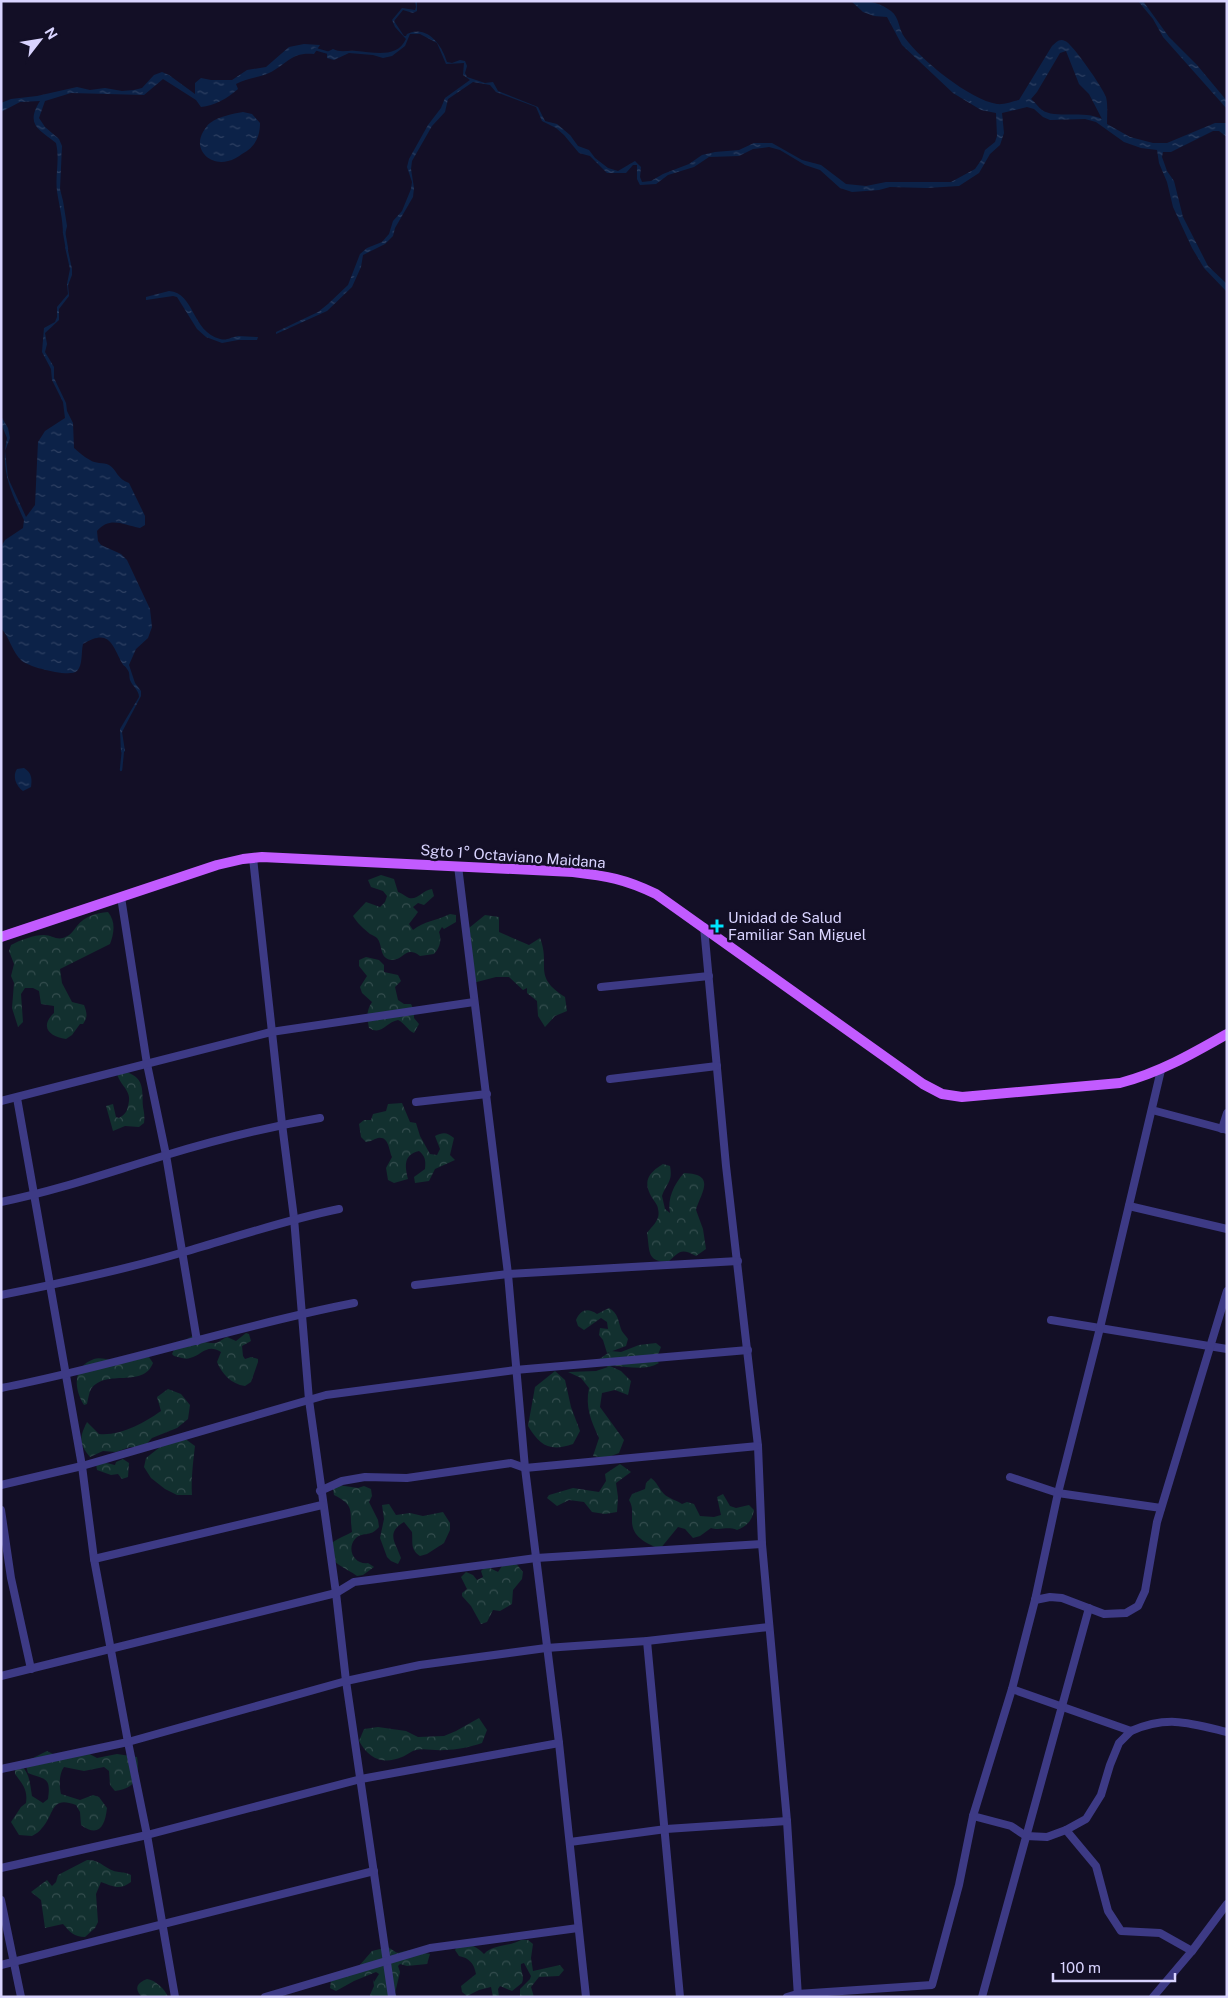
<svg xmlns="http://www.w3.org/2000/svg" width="1228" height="1998" viewBox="0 0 1228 1998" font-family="'Public Sans',sans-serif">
<defs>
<pattern id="forest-crowns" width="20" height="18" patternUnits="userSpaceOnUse" patternTransform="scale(1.25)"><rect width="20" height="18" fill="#12302f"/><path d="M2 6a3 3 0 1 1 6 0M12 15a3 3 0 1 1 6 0" fill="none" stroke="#344d4e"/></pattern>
<pattern id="water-ripples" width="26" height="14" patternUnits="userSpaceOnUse" patternTransform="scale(1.25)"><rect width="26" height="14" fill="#0c2248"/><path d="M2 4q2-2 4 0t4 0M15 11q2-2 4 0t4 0" fill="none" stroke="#2f4163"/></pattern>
</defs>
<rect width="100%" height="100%" fill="#130f26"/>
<g fill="url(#forest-crowns)">
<path d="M381,875L394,879L398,892C402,893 406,897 409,898C418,900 423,890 432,889L434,896L424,905L418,903L413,907L418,912L409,924L413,930C424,921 436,921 450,914L456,915V922L444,929L442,927L439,932C442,941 440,947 434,954L420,956C405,945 404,961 391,960C379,958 383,945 377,938C375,936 372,935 370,934C364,929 357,923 353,916L366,902L380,907L385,902L387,896L383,891L371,887L368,880Z"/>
<path d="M108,912C116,922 114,933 110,944L60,969L62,983L72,1002L84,1005C87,1013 88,1017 83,1024H80L72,1035L66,1039C50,1037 39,1027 54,1013V1006L41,1004L39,991L33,988H25L21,994L23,1022L18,1027L12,1008L14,983L11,976L14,964L9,951L11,945C20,940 34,935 44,935C51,935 56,940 63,938C70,936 73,931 77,926C85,916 96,913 108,912Z"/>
<path d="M485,915L499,917V932L529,945L540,938C551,966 532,976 565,997L567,1011L555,1016L545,1027L538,1016L537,1001L527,993V988L523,990L509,977H496L469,984L464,932Z"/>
<path d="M366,957L379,960L384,965V972L398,975L401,981L395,987L398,1000L404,1004H411L414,1010V1018L419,1024L414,1033C407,1030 405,1023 398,1020C386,1022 382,1036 369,1028C367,1018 366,1011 372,1002L362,993L360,987L367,976L359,966V960Z"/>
<path d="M123,1071C145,1077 142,1088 143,1107C144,1112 145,1117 144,1123L139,1127L125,1126L113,1131L106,1106L113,1104L116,1117L119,1118C124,1115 127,1112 128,1106C133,1091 121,1087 117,1074Z"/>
<path d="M402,1103L410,1122L416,1123L420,1136L430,1154L437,1155L440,1149L435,1136C443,1132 447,1132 454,1138L450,1155L455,1160L435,1169L429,1181L415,1183L414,1177L425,1169C426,1160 425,1156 419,1151C403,1155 405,1166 408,1179L394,1183L388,1180L386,1168L392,1157C389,1151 389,1136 378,1138C374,1139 370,1142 366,1142L361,1137L359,1124L364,1120H371L373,1114L386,1111L388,1104Z"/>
<path d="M663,1164L670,1166C673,1182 667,1182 662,1196L665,1209L670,1213C667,1199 674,1184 684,1173C717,1174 701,1193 696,1210L703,1229L706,1249L696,1256C680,1247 679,1253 668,1262C646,1262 650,1250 647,1233C652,1226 661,1220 658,1209C658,1206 655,1202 653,1199C642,1182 648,1173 663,1164Z"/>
<path d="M609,1308C618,1313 618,1320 621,1329C622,1332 626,1336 628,1339L626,1346L607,1353L603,1340L599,1335L600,1328L608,1329L607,1322L601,1318L584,1330L578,1326L576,1320C581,1309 588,1308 597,1314Z"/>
<path d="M246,1333L249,1334L251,1341L242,1346L243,1356L245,1359L251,1357L258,1359V1362L251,1382L245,1386C231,1384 222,1374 217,1362L221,1352C207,1343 202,1355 190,1358C185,1360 179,1357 174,1356L172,1354L176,1345L196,1334L203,1336L205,1342C218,1345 217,1342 227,1337L236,1341Z"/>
<path d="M656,1343L661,1347L656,1360L659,1363C644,1372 625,1365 610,1366L621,1371L631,1381L628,1395L615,1390L602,1393L600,1407L624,1440L619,1453L606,1458L593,1456L599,1438C591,1421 585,1407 589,1388L581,1378L568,1372L596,1371L608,1367L598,1360L611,1351L621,1352L639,1345Z"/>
<path d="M149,1357L153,1363C143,1389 106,1368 91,1389C89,1393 88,1399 87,1404L84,1405C74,1389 72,1367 94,1359C100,1357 107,1360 113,1360C125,1360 137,1358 149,1357Z"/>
<path d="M555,1371L565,1380L571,1407L580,1431L573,1444C550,1452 540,1446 528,1426L535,1387Z"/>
<path d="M168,1389L181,1394L190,1405L188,1419L177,1428L152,1438L143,1448L130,1447L116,1452L103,1451L90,1457C79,1443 79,1438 87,1422L99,1434C121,1436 144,1423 161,1411L157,1397Z"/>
<path d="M184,1438L195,1446C193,1463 191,1479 192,1495H177L165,1489L151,1478L144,1467L146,1458L160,1447Z"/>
<polygon points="123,1459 129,1463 128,1477 122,1479 118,1474 111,1475 97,1470 96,1464 102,1462 115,1465 116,1462"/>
<polygon points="620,1464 631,1472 616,1483 618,1497 617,1512 605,1514 592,1512 584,1502 569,1500 557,1506 547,1498 549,1495 573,1488 599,1492 606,1481 605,1474"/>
<path d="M651,1478C657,1482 659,1489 664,1494C669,1499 677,1500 682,1504L687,1502L694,1504L700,1516L714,1517L721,1515L717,1497L723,1494L730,1506L736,1508L749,1505L754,1510C752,1521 747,1526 737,1530C727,1526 720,1531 711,1528L700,1536L693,1538L685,1529L678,1527L660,1549C646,1543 631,1537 632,1519C632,1511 633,1507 629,1500L632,1494L645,1489L646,1483Z"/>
<path d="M338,1485L358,1488L364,1486L371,1489L372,1496L369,1502L378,1520L379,1527C370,1538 362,1531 355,1539C346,1550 355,1565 368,1563L374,1567L363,1575L357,1576C346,1568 331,1563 326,1551C332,1539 342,1538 352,1532C349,1511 356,1506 334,1495L333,1489Z"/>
<path d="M389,1504L396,1515L410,1513L423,1516L443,1512L450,1523V1530L444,1543L427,1554L420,1556C410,1549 413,1543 412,1532L404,1522C385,1533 396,1543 401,1558L398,1564L391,1561L387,1557L380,1538L384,1519L382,1505Z"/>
<polygon points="514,1561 523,1572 522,1579 513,1590 512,1604 500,1611 493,1610 487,1622 481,1624 471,1606 462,1596 462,1593 467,1589 461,1577 466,1572 473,1575 477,1580 483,1577 481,1571 486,1566 498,1572 502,1566"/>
<path d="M479,1718L487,1730L482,1743C470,1747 457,1750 444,1750C435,1751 424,1748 416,1750C411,1751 407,1755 402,1757C383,1765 369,1759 359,1741L364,1729L378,1727L406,1731L418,1737L444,1736L456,1731Z"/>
<path d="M47,1751L59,1757L84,1751L97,1758L117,1754L137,1757C140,1776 137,1788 115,1791L110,1785L109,1771L104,1767L84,1771L64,1767C59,1774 59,1785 61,1794L80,1800L93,1795L99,1797L107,1808C105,1826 99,1838 81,1825L80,1812L76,1805C50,1795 55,1814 42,1828C40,1831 36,1834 32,1836L19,1835L11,1822L21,1807L26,1803C28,1789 22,1784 15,1774V1766L21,1765C30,1774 30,1784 32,1796L43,1803L48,1799C51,1777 46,1780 28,1773L26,1766L29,1760Z"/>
<path d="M87,1860C101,1859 106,1871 119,1872C124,1873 125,1872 131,1875V1882C119,1891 113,1886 101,1882L96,1894L98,1922L95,1928L85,1937C74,1937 70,1932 63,1924L45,1928L41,1900L31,1892L47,1880L52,1886L56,1882L58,1875Z"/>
<path d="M521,1940H528L533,1944L531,1958L533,1971L560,1965L564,1970L559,1976L539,1977L531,1987L534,1997H520V1989L530,1979L531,1976L524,1963L521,1964C520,1971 525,1976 522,1983L512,1991L500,1986L498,1989L499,1997H493L491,1987L479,1990L467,1996L462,1992L461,1986L476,1974C474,1963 469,1958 459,1956L455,1950L459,1944C468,1942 477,1947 484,1954C493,1944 508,1947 521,1940Z"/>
<polygon points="388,1947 397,1953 410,1950 430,1954 427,1964 407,1966 400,1964 398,1966 400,1972 395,1993 397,1997 371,1997 370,1995 374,1986 373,1979 374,1982 379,1974 376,1972 354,1981 336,1991 330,1988 331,1981 359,1966 372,1951"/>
<path d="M147,1979C155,1980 165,1989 168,1997L141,1996C134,1988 137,1983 147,1979Z"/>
</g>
<g fill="url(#water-ripples)" fill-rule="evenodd">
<path d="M415,1H417V11L413,13L403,10L394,21L404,36H406L407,34C427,24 442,45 447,62L452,63L460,60L465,61L467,66L465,73L467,77L485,83L493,82L498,91L538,107L545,121L557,124L570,135L578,146L589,150L595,158L608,168L618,171L635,161L641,167L640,177L642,182L651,181L663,174L689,164L702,155L715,152L739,150L754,143H772L802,160L821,165L846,184L866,186L886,182H951L975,169L982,159L985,150L995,142L997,136L996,113L981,110L953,93L902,45L887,17L874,16L863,12L851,1C868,1 877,1 891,11C900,18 898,29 905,38C921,60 970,100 997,104C1004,105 1013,101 1019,100L1052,46C1056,43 1059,38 1065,41C1072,43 1103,88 1106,97C1108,105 1107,115 1107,124L1130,137L1153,143H1167L1215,123H1227V137L1219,131H1213L1171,152H1163L1162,157L1167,171L1174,181L1183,217L1208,266L1227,284V292L1204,268L1192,248L1173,207L1167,182L1159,163L1157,150L1141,148L1124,142L1096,122L1085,119L1050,120L1043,117L1034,109L1027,107L1002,113L1004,133L1000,145L990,154L979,173L959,186L927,188L890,187L879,190L852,192L840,188L820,170L805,165L780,150L769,147L753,149L739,156L709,157L694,167L668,175L656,184L640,185L637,179V165H633L626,173H607L590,156L579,153L564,135L556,128L542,121L536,107L496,92L490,85L473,82L448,99L445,112L432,126L412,161L411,169L414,188L413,197L395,228L393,236L385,244L363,255L361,267L352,287L327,311L276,334V332L318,312L328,304L348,285L360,254L367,248L382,242L389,234L393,221L402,211L411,189L412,182L407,167L409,159L428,125L441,108L445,98L470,80L463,75L464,63L446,64L437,43L420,34H410L405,46L392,56L383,58L373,55L349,53L334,60L327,58V52L333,49C340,53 348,50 356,51C373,52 397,59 406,39L395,27L392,20L402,8L415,10L416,7ZM1066,51L1079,84L1089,94L1102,119C1084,110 1054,119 1042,110C1038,107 1035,102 1031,99L1037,92L1060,53Z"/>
<polygon points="1138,1 1143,1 1169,37 1197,65 1227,101 1227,109 1163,37 1153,19"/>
<path d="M304,44L320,45L314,54C290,52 288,64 269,73C258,78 246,78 236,84L238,89C228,98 214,106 201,107L196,100L163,79L144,95L71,93L45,101L39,118L45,127L59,139L62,146L60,189L63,201L67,226L65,235L63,234C63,219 59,205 57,191C55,175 60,159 56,143C39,129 25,125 40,101L20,102L1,112V103L11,99L37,96L77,87L90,90L105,88L122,91L134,90L142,88L154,75L162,72L169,75L195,94V83L201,78L211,80H232L247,70L266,67L289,47Z"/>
<path d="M243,112L252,114L260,123C260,137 255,147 242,154C238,157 233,160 228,161C209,166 193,149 203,132C205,129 207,125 210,123C220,116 232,114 243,112Z"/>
<path d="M67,246L72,269V275L68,285L69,296L59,309V320L45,333L47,344L45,352L54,367V378L66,403L67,411L73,423L74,448C79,452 84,457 90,460C95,464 103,462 109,465C117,470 117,479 129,483L145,516V525L140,528C123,525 110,516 97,531L98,541L101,545L121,554L127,560L150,609L152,627L148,638L136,649L129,665L135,683L141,691V696L122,732L125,751L123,753L121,752L120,729L139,697C139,690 133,687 130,680C129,676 130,672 127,669C124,664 125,668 122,663C112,644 109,628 83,644C81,652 83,665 77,671C70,678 29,667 22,661C12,652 10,638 1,628V547L5,540L23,528L24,520C11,491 0,471 7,438L1,423V416L8,428L10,438L5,451L8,478L26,517L35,505L38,442L45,431L65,418L63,402L52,380L51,369L42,352L44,328L55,322L57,317V307L68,294L67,284L70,269L65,247Z"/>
<path d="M169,291C195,293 191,331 220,339C227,341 231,337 238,336C245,336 251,337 258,337L257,340H238L222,343L206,337L197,329L177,297L173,296L146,300V297Z"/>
<path d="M24,768C32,773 32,779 31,787L23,791C16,786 12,776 17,769Z"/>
</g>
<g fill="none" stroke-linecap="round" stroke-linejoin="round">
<g stroke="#0c2248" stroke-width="2.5">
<polyline points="315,49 329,53"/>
<polyline points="64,232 67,249"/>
<polyline points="121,770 123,750"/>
</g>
<g stroke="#3d3a85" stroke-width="8">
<polyline points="253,858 282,1124 294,1218 309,1400 336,1593 346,1681 392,1997"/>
<polyline points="458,866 508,1274 525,1468 559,1743 586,1997"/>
<polyline points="121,897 147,1064 166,1155 197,1341"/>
<polyline points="704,927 726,1166 758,1446 762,1544 787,1821 798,1997"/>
<polyline points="601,987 709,976"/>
<polyline points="610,1079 717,1066"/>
<polyline points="17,1098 82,1466 94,1559 128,1742 147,1835 175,1997"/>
<polyline points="1,1101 271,1032 474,1002"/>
<polyline points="416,1102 487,1094"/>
<polyline points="1152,1110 1227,1130"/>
<polyline points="1222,1129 1227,1113"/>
<path d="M1,1202C56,1191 110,1172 163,1156C215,1140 267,1127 320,1118"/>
<polyline points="1129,1206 1227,1229"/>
<polyline points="415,1285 508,1274 738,1261"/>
<path d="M1,1295C62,1283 124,1270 184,1252C236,1237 285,1220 339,1209"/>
<polyline points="1051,1320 1227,1349"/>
<path d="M1,1388C120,1365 235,1326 354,1303"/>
<polyline points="1010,1477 1058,1493 1161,1508"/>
<polyline points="1,1485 82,1466 326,1395 515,1370 748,1350"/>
<polyline points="320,1491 342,1481 365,1477 407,1478 511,1463 525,1468 758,1446"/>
<polyline points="1,1510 11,1578 31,1669"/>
<polyline points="94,1559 322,1505"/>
<polyline points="1035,1600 1050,1597 1062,1598 1104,1614 1126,1613 1138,1606 1145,1591 1157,1522 1227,1291"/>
<polyline points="647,1641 680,1997"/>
<polyline points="1,1676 336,1593 354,1582 536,1558 762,1544"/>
<path d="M1012,1689L1131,1731C1168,1715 1190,1723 1227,1732"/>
<polyline points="1131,1731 1119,1743 1110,1765 1101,1795 1086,1819 1066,1830 1096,1866 1108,1911 1121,1931 1160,1933 1192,1951"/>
<polyline points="1,1769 128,1742 346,1681 420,1665 546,1648 647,1641 769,1627"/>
<polyline points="973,1816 1011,1826 1026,1836 1047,1837 1066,1830"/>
<polyline points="570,1842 666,1829 787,1821"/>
<polyline points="1,1868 147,1835 361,1779 559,1743"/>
<polyline points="1,1900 21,1997"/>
<polyline points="1,1965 374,1871"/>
<polyline points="265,1997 430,1948 578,1928"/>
<polyline points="787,1997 797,1994 932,1985 959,1885 973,1816 1012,1689 1035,1600 1058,1493 1100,1328 1161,1070"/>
<polyline points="982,1997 1089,1608"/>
<polyline points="1153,1997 1192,1951 1227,1904"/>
</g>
<path stroke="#c25bff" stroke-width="10" d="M1,937L217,865L243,859L262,857L573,872C607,876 625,879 656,894L923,1084L942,1094L962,1097L1120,1083C1159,1073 1192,1054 1227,1034"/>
</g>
<path fill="#00e5ff" stroke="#130f26" stroke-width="2" d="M714.5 918.5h5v5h5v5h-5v5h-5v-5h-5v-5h5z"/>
<g text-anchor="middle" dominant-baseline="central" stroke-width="5" stroke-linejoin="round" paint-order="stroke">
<g font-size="15" fill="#d9d4ff" stroke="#130f26">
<text transform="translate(513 856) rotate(4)">Sgto 1° Octaviano Maidana</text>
</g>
<g font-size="15" fill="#d9d4ff" stroke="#130f26" text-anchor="start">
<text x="728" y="917">Unidad de Salud<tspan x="728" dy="17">Familiar San Miguel</tspan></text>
</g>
</g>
<rect width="1228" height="1998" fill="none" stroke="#d9d4ff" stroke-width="5"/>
<g transform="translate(40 40) rotate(59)" stroke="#130f26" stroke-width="4" paint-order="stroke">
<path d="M0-4L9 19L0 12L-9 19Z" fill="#d9d4ff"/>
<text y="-8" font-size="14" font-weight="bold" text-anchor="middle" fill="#d9d4ff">N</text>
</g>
<path d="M1053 1973v8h122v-8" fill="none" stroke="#d9d4ff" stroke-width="2.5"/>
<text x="1060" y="1973" font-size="15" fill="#d9d4ff" stroke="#130f26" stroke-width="4" paint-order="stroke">100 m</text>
</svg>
